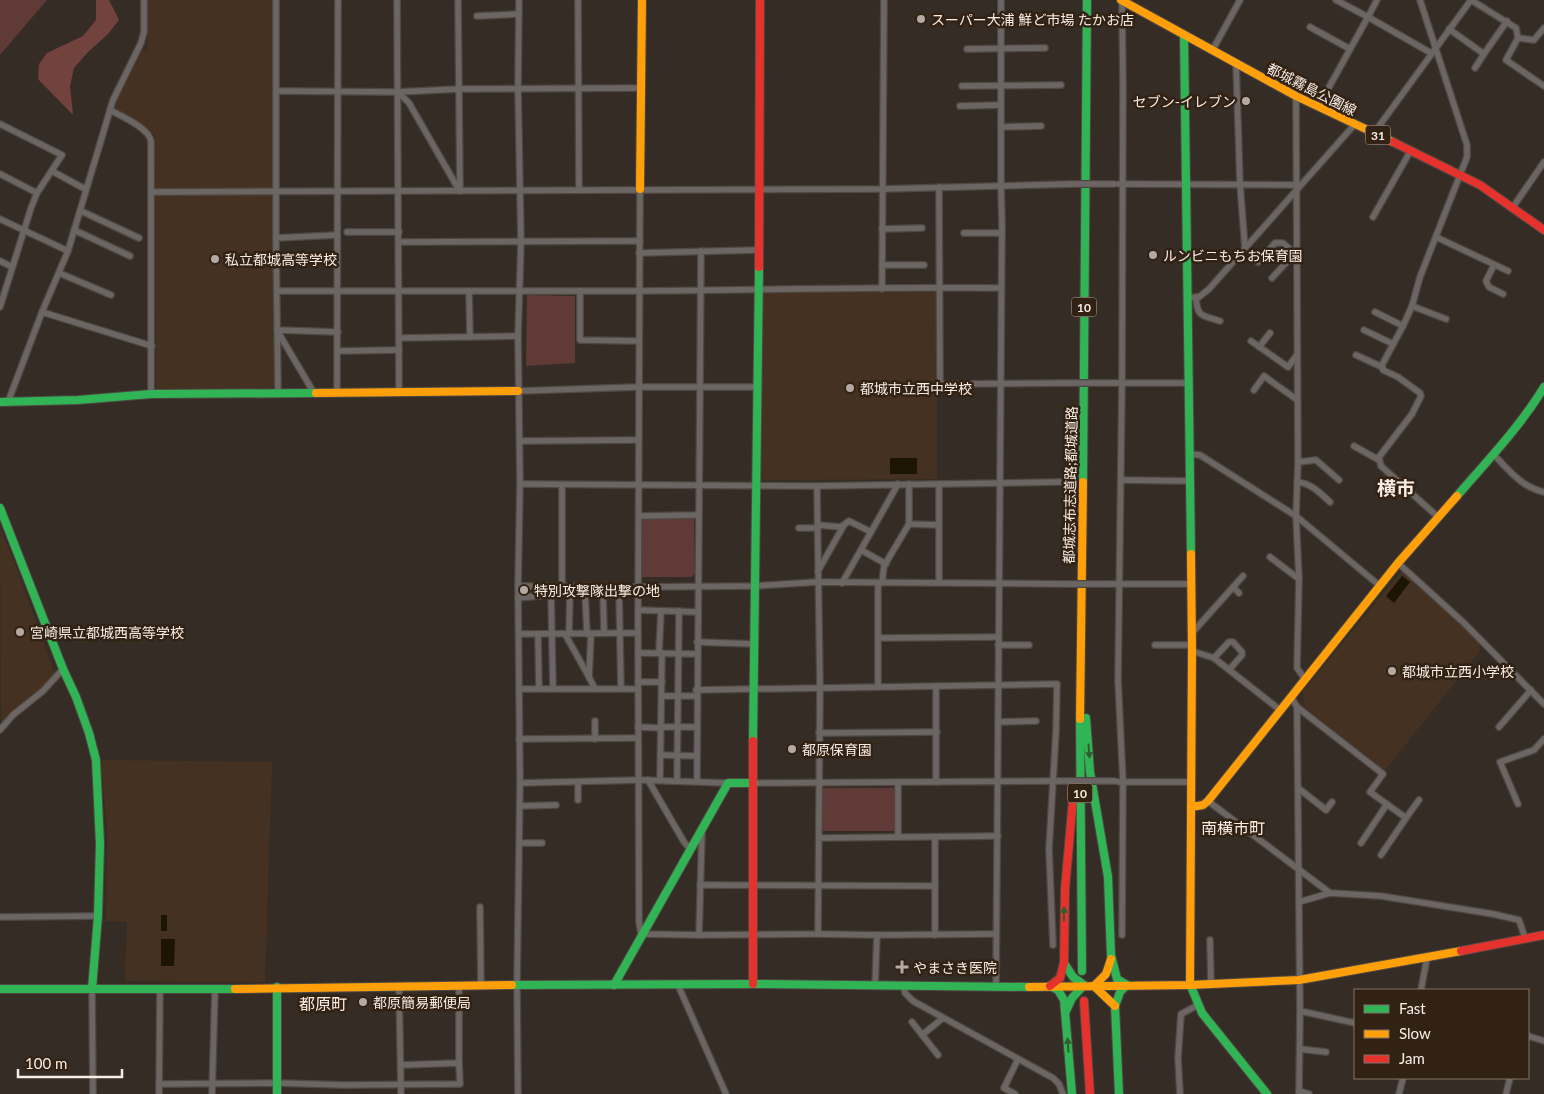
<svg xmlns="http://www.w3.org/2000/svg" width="1544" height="1094" viewBox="0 0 1544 1094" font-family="Lato,'Noto Sans JP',sans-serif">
<rect width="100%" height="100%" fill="#352d25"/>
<g fill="#453121">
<polygon points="148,0 272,0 275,383 273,387 270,388 156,390 155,135 119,113 116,106 117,100 140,54 142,51 147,51"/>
<polygon points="936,292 937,294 937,479 762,480 762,296 766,293"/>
<polygon points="0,528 17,569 55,674 41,688 1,724"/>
<polygon points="1401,572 1405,572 1415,580 1479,642 1480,651 1386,769 1381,769 1304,706 1303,691"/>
<polygon points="100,760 272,762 265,982 125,981 127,922 106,921 107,825"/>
</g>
<g fill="#5f3a37">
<polygon points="0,0 47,0 0,55"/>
<polygon points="527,295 575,296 575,363 526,366"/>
<polygon points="694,516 695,573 691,577 642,577 641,517"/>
<polygon points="823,788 894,788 894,831 822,831"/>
</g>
<polygon fill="#72423f" points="96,0 109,0 119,20 107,35 88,52 74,68 70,86 73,115 38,79 39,64 47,53 83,36 96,20"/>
<g fill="#1c1503">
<rect x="890" y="458" width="27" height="16"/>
<polygon points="1402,576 1410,582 1394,603 1386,596"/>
<rect x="161" y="915" width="6" height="16"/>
<polygon points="161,939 175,939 174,966 161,966"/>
</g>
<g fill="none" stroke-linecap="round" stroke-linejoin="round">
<defs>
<g id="street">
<polyline points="276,0 276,238 278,393"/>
<polyline points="397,0 399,392"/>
<polyline points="458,0 460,191"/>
<polyline points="578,0 579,190"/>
<polyline points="1122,0 1123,86 1122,383 1118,680 1123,782 1122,935"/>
<polyline points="1336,0 1368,17 1377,0"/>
<polyline points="1420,0 1467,145 1467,157 1420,277 1412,306 1403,326 1382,365 1383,370 1398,377 1420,393 1421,396 1412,414 1379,457 1381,466 1438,517"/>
<polyline points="1471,0 1516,28 1518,38 1506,60 1544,86"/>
<polyline points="477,16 519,14"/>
<polyline points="1310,27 1350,49"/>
<polyline points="1449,29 1484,54 1507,21"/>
<polyline points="1518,38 1534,40 1544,28"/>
<polyline points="967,49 1045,48"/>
<polyline points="1212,51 1240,0"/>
<polyline points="1236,63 1240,184 1245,248"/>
<polyline points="1475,68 1484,54"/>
<polyline points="962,86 1061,85"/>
<polyline points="276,91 398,92 459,89 641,88"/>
<polyline points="398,92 409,103 459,190"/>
<polyline points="1296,96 1298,462 1296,516 1299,579 1297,668 1305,679"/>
<polyline points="960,106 1001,105"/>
<polyline points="1318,107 1368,17 1431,53"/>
<path d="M110,110C121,116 149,128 151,141V394"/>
<polyline points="0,124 62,155 37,193 31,208 0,307"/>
<polyline points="1001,127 1041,126"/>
<polyline points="1374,133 1471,0"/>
<polyline points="52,171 85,189"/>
<polyline points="0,174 37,193"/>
<polyline points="1119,184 1296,185"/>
<polyline points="939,187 940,384 1068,383"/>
<polyline points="640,189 638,625 639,922 641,934 699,935 818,934 820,687 817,486"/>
<polyline points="152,192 882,189 1072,184"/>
<polyline points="1513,207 1544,162"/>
<polyline points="81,211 139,238"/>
<polyline points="1373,217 1411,150"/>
<polyline points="0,219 68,251"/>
<polyline points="882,229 922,228"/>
<polyline points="74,230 130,256"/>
<polyline points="347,232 399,232"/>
<polyline points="964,233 1002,233"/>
<polyline points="1436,237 1508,271"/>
<polyline points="276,238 337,235"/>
<polyline points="399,242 640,241"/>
<polyline points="639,253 758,250"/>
<polyline points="0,261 12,267"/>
<polyline points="1258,262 1275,243 1283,243 1297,255"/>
<polyline points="882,265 924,265"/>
<polyline points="1494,265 1486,281 1489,287 1503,294"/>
<polyline points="59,273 111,295"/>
<polyline points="1272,278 1295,253"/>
<polyline points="882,289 884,0"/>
<path d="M278,291C398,291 519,292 640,291C760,290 881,287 1001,288"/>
<polyline points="469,291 470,337"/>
<polyline points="580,291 580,340 639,341"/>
<path d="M1196,297C1197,318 1202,315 1220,321"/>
<polyline points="1187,298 1199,297 1209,289 1355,124"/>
<polyline points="1412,306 1446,319"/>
<polyline points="42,312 152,346"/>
<polyline points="1375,312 1403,326"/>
<polyline points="277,330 338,332"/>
<polyline points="1364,330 1393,344"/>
<polyline points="278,332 314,393"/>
<polyline points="399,338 518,336"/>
<polyline points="1251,341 1288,367 1297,355"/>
<polyline points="1259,347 1270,333"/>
<polyline points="337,351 399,350"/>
<polyline points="1356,355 1382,367"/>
<polyline points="1112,383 1189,383"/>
<polyline points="1254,390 1264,376 1296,399"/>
<polyline points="518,391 638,387 758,387"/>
<polyline points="337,393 338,0"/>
<polyline points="8,402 42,312 68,251 113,100 141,43 144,32 144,0"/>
<polyline points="520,441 638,440"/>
<polyline points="1354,446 1379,460"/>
<polyline points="1189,454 1200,455 1296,516 1380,586"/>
<path d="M1493,454C1509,470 1521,487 1544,492"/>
<polyline points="1298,462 1316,460 1339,480"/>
<polyline points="1121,480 1190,481"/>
<path d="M1297,482C1311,483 1320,493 1330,502"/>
<polyline points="520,484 817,486 1060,482"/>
<polyline points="909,484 909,524 939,525"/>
<polyline points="939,484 939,583"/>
<polyline points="562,485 562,587"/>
<polyline points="639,516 699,515"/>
<polyline points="818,525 841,527 849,521 871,532 842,583"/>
<polyline points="799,528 818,528"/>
<polyline points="871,532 898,484"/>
<polyline points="861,550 886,564"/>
<polyline points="1270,557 1299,579"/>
<polyline points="1398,563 1464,623 1544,704"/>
<polyline points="818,571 844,525"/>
<polyline points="882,583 884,566 909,524"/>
<polyline points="1110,584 1191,584"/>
<polyline points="518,586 639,587 756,586 817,582 1066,584"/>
<polyline points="1233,587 1239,593"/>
<polyline points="585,591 587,634"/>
<polyline points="603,591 604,633"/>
<polyline points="619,591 621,689"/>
<polyline points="551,592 553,689"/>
<polyline points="518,598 548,595 552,591 619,591"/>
<polyline points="638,610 698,612"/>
<polyline points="1192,633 1243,576"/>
<polyline points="519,634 638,633"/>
<polyline points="538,634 539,689"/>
<polyline points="565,634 589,677"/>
<polyline points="569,634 570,591"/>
<polyline points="591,634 589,677 595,689"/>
<polyline points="878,638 998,637"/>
<polyline points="697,642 754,644"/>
<polyline points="998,645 1029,645"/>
<polyline points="1155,645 1192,645"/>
<polyline points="1192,651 1214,658 1280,710"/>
<polyline points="638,653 697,654"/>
<polyline points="659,653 661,611"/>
<polyline points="1214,658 1229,642 1233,642 1242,652 1242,655 1229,670"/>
<polyline points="638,682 662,682"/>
<polyline points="878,686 878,583"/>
<polyline points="519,689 638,689"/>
<polyline points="696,690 1057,684 1056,731 1049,849 1053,945"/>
<polyline points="662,696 696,696"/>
<polyline points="1291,697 1297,707 1300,1011 1299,1094"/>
<polyline points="1297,707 1383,774 1370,792 1406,818 1381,855"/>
<polyline points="998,722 1036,721"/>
<polyline points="638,727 661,728"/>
<polyline points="661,727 696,727"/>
<polyline points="1499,727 1531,690"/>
<polyline points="0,730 13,715 43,691 63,669"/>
<polyline points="819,733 937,732"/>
<polyline points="519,739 638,738"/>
<polyline points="595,739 595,721"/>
<polyline points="661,755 697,756"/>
<polyline points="648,780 684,842 690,849"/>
<polyline points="660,780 662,653"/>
<polyline points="677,781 679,611"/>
<polyline points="697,781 701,251"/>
<polyline points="898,782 898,837"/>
<polyline points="936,782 936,686"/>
<polyline points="1119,782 1191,782"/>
<polyline points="520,783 639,780 728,783"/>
<polyline points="754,783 1060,781"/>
<polyline points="1298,788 1326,810 1332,802"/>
<polyline points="578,800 578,782"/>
<polyline points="1208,801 1330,893"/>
<polyline points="1518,804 1500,762 1534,750 1544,739"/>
<polyline points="520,806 556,805"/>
<polyline points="1406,818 1419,800"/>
<polyline points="819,838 998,836"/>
<polyline points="520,843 542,843"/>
<polyline points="1361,843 1387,804"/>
<polyline points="700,885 935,886"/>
<polyline points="1299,902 1330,893 1381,896 1493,914 1519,920 1525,938"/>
<polyline points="480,907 481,986"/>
<polyline points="0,917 98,916"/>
<polyline points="818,934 877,935 995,934"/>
<polyline points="699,935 702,831"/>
<polyline points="935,935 935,837"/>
<polyline points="1210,940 1211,984"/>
<polyline points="678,985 726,1094"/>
<polyline points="459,986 459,1063"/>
<polyline points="875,986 877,935"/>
<polyline points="904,986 905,993 913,1001 1053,1078 1059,1084 1063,1094"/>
<polyline points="399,987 401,1094"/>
<polyline points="996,987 1002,225 1001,186 1001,0"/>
<polyline points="92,989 93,1094"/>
<polyline points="1421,990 1427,958"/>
<polyline points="1300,1011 1355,1023"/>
<polyline points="912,1022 938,1055"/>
<polyline points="922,1035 943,1018"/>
<polyline points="1528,1036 1544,1041"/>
<polyline points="1300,1049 1326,1052"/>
<polyline points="159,1084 277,1083 344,1085 460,1084 459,1063 401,1065"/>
<polyline points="1299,1091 1309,1094"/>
<polyline points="159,1094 160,988"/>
<polyline points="212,1094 215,989"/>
<polyline points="518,1094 517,985 520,783 518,586 520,484 518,336 521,242 518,89 519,0"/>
<polyline points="1015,1094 1004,1088 1018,1059"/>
<polyline points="1180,1094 1178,1058 1181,1014 1198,1005"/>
<polyline points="1399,1094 1403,1078"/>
<polyline points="1506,1094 1510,1078"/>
</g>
<g id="fast">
<polyline points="1184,35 1191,554"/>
<polyline points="0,402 78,400 151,394 316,393"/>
<polyline points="1083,482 1087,0"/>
<path d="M1457,496C1487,461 1520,427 1544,387"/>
<polyline points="0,508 63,669 76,697 89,733 96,760 100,844 98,916 92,989"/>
<polyline points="1086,718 1090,772 1108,877 1111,955 1117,979 1127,985 1120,992 1115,1006 1119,1094"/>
<polyline points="1080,719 1082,971"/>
<polyline points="753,741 759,267"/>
<polyline points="1064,963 1073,977 1084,985 1072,998 1066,1011"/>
<polyline points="1190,984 1202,1013 1267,1094"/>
<polyline points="512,985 753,984 1029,987"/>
<polyline points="614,985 728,783 754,783"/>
<polyline points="1050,986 1058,990 1064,1000 1072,1094"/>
<polyline points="277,987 277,1094"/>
<polyline points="0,989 235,989"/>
</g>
<g id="slow">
<polyline points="1121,0 1296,96 1393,142"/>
<polyline points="640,189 642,0"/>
<polyline points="316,393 518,391"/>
<polyline points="1080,719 1083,482"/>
<polyline points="1191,807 1203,805 1208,801 1398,563 1457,496"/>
<polyline points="1111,959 1106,974 1094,986 1115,1006"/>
<polyline points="1190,984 1192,651 1191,554"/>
<polyline points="1029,987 1190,985 1299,980 1461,951"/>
<polyline points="235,989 512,985"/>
</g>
<g id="jam">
<polyline points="1393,142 1480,185 1544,230"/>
<polyline points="759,267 760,0"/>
<polyline points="1461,951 1544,935"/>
<polyline points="753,984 753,741"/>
<polyline points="1050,986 1060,978 1064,963 1065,889 1074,788"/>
<polyline points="1084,1001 1090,1094"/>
</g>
</defs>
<use href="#street" stroke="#4f4842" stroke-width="8"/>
<use href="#fast" stroke="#4f4842" stroke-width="10"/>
<use href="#slow" stroke="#4f4842" stroke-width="10"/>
<use href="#jam" stroke="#4f4842" stroke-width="10"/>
<use href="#street" stroke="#6b6663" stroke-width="5.5"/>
<use href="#fast" stroke="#30b455" stroke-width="8"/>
<use href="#slow" stroke="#ff9f0a" stroke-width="8"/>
<use href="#jam" stroke="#e5322d" stroke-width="8"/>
<defs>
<g id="street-bridge">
<polyline points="1072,184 1115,184"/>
<polyline points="1068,383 1112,383"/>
<polyline points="1066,584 1110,584"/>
<polyline points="1060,781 1116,781"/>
</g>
</defs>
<use href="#street-bridge" stroke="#4f4842" stroke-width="8" stroke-linecap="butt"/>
<use href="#street-bridge" stroke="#6b6663" stroke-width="5.5"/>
</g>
<defs><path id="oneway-solid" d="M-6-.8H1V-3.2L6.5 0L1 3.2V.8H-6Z" transform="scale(1.25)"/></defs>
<g fill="#315c2e">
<use href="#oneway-solid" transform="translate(1089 751) rotate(86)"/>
<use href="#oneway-solid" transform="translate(1064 914) rotate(-89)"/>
<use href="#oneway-solid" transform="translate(1068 1045) rotate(-94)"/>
</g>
<g fill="#b4aaa2" stroke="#322214" stroke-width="2">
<circle cx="921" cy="19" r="5"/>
<circle cx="1246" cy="101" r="5"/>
<circle cx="1153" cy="255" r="5"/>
<circle cx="215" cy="259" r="5"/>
<circle cx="850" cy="388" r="5"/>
<circle cx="524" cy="590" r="5"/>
<circle cx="20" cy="632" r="5"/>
<circle cx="1392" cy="671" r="5"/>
<circle cx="792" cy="749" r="5"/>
<path d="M899.5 959.5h5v5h5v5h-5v5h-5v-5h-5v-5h5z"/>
<circle cx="363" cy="1002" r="5"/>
</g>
<g text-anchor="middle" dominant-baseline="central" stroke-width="5" stroke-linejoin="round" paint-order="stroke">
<g fill="#322214" stroke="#bdb0a6" stroke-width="1">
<rect x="1365.5" y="125.5" width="25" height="19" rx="4"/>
<rect x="1071.5" y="297.5" width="25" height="19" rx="4"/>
<rect x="1067.5" y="783.5" width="25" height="19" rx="4"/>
</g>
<g font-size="12" font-weight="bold" fill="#f8ede5">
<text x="1378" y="135">31</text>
<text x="1084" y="307">10</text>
<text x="1080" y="793">10</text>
</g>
<g font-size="14" fill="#f8ede5" stroke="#322214" text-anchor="start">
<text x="931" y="19">スーパー大浦 鮮ど市場 たかお店</text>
<text x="1236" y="101" text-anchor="end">セブン-イレブン</text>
<text x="1163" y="255">ルンビニもちお保育園</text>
<text x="225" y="259">私立都城高等学校</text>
<text x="860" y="388">都城市立西中学校</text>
<text x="534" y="590">特別攻撃隊出撃の地</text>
<text x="30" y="632">宮崎県立都城西高等学校</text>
<text x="1402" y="671">都城市立西小学校</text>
<text x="802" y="749">都原保育園</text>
<text x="913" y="967">やまさき医院</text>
<text x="373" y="1002">都原簡易郵便局</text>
</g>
<g font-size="14" fill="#f8ede5" stroke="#322214">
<text transform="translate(1312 89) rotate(27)">都城霧島公園線</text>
<text transform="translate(1070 485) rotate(-89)">都城志布志道路;都城道路</text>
</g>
<g font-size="16" fill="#f8ede5" stroke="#322214">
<text x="1233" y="827">南横市町</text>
<text x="323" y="1003">都原町</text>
</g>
<g font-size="19" font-weight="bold" fill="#f8ede5" stroke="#322214">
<text x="1396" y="487">横市</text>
</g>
</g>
<rect x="1354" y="989" width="175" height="90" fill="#322214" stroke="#817368"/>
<rect x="1364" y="1005" width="25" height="8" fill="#30b455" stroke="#817368"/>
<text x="1399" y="1014" font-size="15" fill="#f8ede5">Fast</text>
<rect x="1364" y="1030" width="25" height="8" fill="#ff9f0a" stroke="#817368"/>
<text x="1399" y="1039" font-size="15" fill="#f8ede5">Slow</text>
<rect x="1364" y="1055" width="25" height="8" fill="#e5322d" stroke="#817368"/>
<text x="1399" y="1064" font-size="15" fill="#f8ede5">Jam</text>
<path d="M18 1069v8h104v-8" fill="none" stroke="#f8ede5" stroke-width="2.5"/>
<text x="25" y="1069" font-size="15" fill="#f8ede5" stroke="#322214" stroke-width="4" paint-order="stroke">100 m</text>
</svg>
